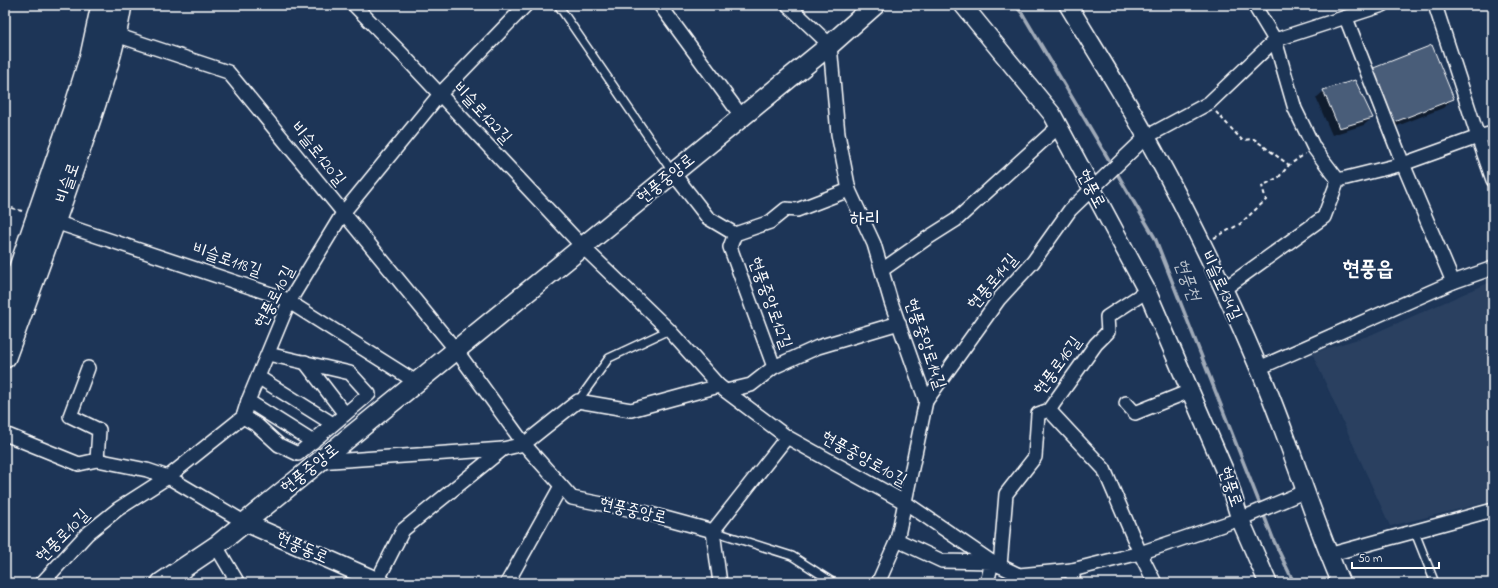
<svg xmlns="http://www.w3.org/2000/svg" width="1498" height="588" viewBox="0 0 1498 588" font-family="'Indie Flower','Poor Story',sans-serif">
<rect width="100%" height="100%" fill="#1d3557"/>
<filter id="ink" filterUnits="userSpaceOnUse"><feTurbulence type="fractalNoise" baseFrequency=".025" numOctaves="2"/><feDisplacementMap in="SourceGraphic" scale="8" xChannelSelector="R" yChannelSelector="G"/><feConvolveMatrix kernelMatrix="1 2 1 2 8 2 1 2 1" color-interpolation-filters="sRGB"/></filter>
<g filter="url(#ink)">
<polygon fill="#2a4161" points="1493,281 1493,501 1390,526 1312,353 1368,336"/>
<g fill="#0007">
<polygon points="1372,70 1453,99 1443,108 1382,132 1362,79"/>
<polygon points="1324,91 1372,118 1364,125 1332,135 1316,98"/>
</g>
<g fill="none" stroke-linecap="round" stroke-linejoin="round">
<g stroke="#a0aab8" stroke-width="3.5">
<polyline points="1015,5 1022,13 1112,165"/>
<polyline points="1115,170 1155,238 1261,507"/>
<polyline points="1263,513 1274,541 1294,583"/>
</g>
</g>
<g fill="#4a5d79" stroke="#fff">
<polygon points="1432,45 1454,99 1392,123 1371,69"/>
<polygon points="1355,80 1373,118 1339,128 1323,90"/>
</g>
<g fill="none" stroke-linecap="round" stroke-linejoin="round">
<defs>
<g id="service">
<polyline points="558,5 673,173"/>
<polyline points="578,401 609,358 669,330"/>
<polyline points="1414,530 1435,583"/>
<polyline points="713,531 792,556 834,583"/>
</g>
<g id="minor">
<polyline points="354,5 402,54 583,247 669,330 719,386 787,437 906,503 992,562 1019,575 1072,570 1140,553 1240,519 1306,491"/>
<polyline points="660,5 742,117"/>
<polyline points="788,5 830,45 838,134 849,190 874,244 891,302 926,401 897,540 878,583"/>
<polyline points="1254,5 1275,40 1295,109 1314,148 1338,180"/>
<polyline points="1346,18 1403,164 1453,282"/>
<polyline points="116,35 228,72 456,350 524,444 572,498 643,512 713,531"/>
<polyline points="1493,133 1478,137 1493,180"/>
<polyline points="673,173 708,218 735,234 730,247 774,367 818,347 899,323"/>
<polyline points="55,222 283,298 416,382"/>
<polyline points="735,234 770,222 786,209 797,210 849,190"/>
<polyline points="882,270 926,239 956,220 1058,127"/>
<polyline points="1224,289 1324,217 1338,180 1403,164 1478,137 1435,5"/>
<polyline points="305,362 345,414"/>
<polyline points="88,368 70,416 99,430 97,460"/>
<polyline points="1259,368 1453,282 1493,268"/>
<polyline points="258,377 333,424"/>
<polyline points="726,391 751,385 774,367"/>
<polyline points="248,401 313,442"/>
<polyline points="926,401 999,299 1033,262 1070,210 1146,137 1209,103 1275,40 1383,5"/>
<polyline points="1126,403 1135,413 1190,391"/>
<polyline points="1049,410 1104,469 1140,553 1155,583"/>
<polyline points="243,417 257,425 279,445 298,454 369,394 350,373 268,354"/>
<polyline points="5,434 79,464 97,460 147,470 168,477 244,522"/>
<polyline points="318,462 503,449"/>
<polyline points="897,540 942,561 992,562 987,583"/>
<polyline points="216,546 238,583"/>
<polyline points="1328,555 1493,510"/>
<polyline points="1000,566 1006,494 1035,457 1038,414 1049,410 1096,344 1108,332 1107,317 1147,291"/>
<polyline points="1072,570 1074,583"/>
<polyline points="377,581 403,530 503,449 524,444 578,401 631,410 719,386"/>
<polyline points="42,583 87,534 118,509 168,477 243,417 248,401 289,302 343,213 440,94 526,5"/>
<polyline points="507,583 561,486"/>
<polyline points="720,583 713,531 787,437"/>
</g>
<g id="tertiary">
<polyline points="963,5 1052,114 1147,291 1226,474 1240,519 1268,583"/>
<path d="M1068,5C1097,53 1127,100 1153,149C1192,220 1227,293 1258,366C1289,437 1310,512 1341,583"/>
<polyline points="244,522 382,583"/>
</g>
<polyline id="secondary" points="161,583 216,546 830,45 875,5"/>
<g id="primary">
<polyline points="5,311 76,104 91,56 102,5"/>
<path d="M5,357C31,287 56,218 80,148C96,101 113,54 121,5"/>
</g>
</defs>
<use href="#service" stroke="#fff" stroke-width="10"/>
<use href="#minor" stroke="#fff" stroke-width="16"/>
<use href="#tertiary" stroke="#fff" stroke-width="20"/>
<use href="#secondary" stroke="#fff" stroke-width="22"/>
<use href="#primary" stroke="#fff" stroke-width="24"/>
<g stroke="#fff" stroke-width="2" stroke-dasharray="4 3" stroke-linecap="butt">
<polyline points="1216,112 1242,140 1254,139 1289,165"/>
<polyline points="5,206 22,211"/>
<polyline points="1214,238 1240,224 1266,200 1262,186 1279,177 1289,165 1305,154"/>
</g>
<use href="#service" stroke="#1d3557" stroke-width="7"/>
<use href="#minor" stroke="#1d3557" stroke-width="13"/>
<use href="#tertiary" stroke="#1d3557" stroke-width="17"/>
<use href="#secondary" stroke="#1d3557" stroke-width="19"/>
<use href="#primary" stroke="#1d3557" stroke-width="21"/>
</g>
</g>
<g text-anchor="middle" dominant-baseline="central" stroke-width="4" stroke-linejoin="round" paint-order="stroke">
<g font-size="17" fill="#fff" stroke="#1d3557">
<text transform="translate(482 113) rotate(47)">비슬로122길</text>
<text transform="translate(318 154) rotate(51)">비슬로120길</text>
<text transform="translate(666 179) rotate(-39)">현풍중앙로</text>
<text transform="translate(68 183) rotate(-71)">비슬로</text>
<text transform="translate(1091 189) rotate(62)">현풍로</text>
<text transform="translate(227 260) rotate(19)">비슬로118길</text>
<text transform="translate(993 282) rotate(-50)">현풍로14길</text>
<text transform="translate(1221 286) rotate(65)">비슬로134길</text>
<text transform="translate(275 297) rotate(-63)">현풍로10길</text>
<text transform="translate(770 303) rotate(70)">현풍중앙로12길</text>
<text transform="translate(925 344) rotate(71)">현풍중앙로14길</text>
<text transform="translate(1058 366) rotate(-54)">현풍로16길</text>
<text transform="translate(864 459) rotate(29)">현풍중앙로10길</text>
<text transform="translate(310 469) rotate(-39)">현풍중앙로</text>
<text transform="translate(1230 487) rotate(71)">현풍로</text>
<text transform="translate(633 511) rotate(13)">현풍중앙로</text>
<text transform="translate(63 536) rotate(-45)">현풍로10길</text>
<text transform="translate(302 548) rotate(24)">현풍동로</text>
</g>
<g font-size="18" font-style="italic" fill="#b8c0ca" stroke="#1d3557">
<text transform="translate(1186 280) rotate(69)">현풍천</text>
</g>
<g font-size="19" fill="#fff" stroke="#1d3557">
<text x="865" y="219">하리</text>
</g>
<g font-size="21" font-weight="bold" fill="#fff" stroke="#1d3557">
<text x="1368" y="270">현풍읍</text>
</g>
</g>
<rect width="1498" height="588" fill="none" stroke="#1d3557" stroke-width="20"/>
<rect x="10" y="10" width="1478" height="568" fill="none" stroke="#fff" stroke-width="1.5" filter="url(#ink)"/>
<path d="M1352 562v6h87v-6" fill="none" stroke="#ffffff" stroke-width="2"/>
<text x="1358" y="562" font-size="12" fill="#ffffff" stroke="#1d3557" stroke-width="3" paint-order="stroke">50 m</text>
</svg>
